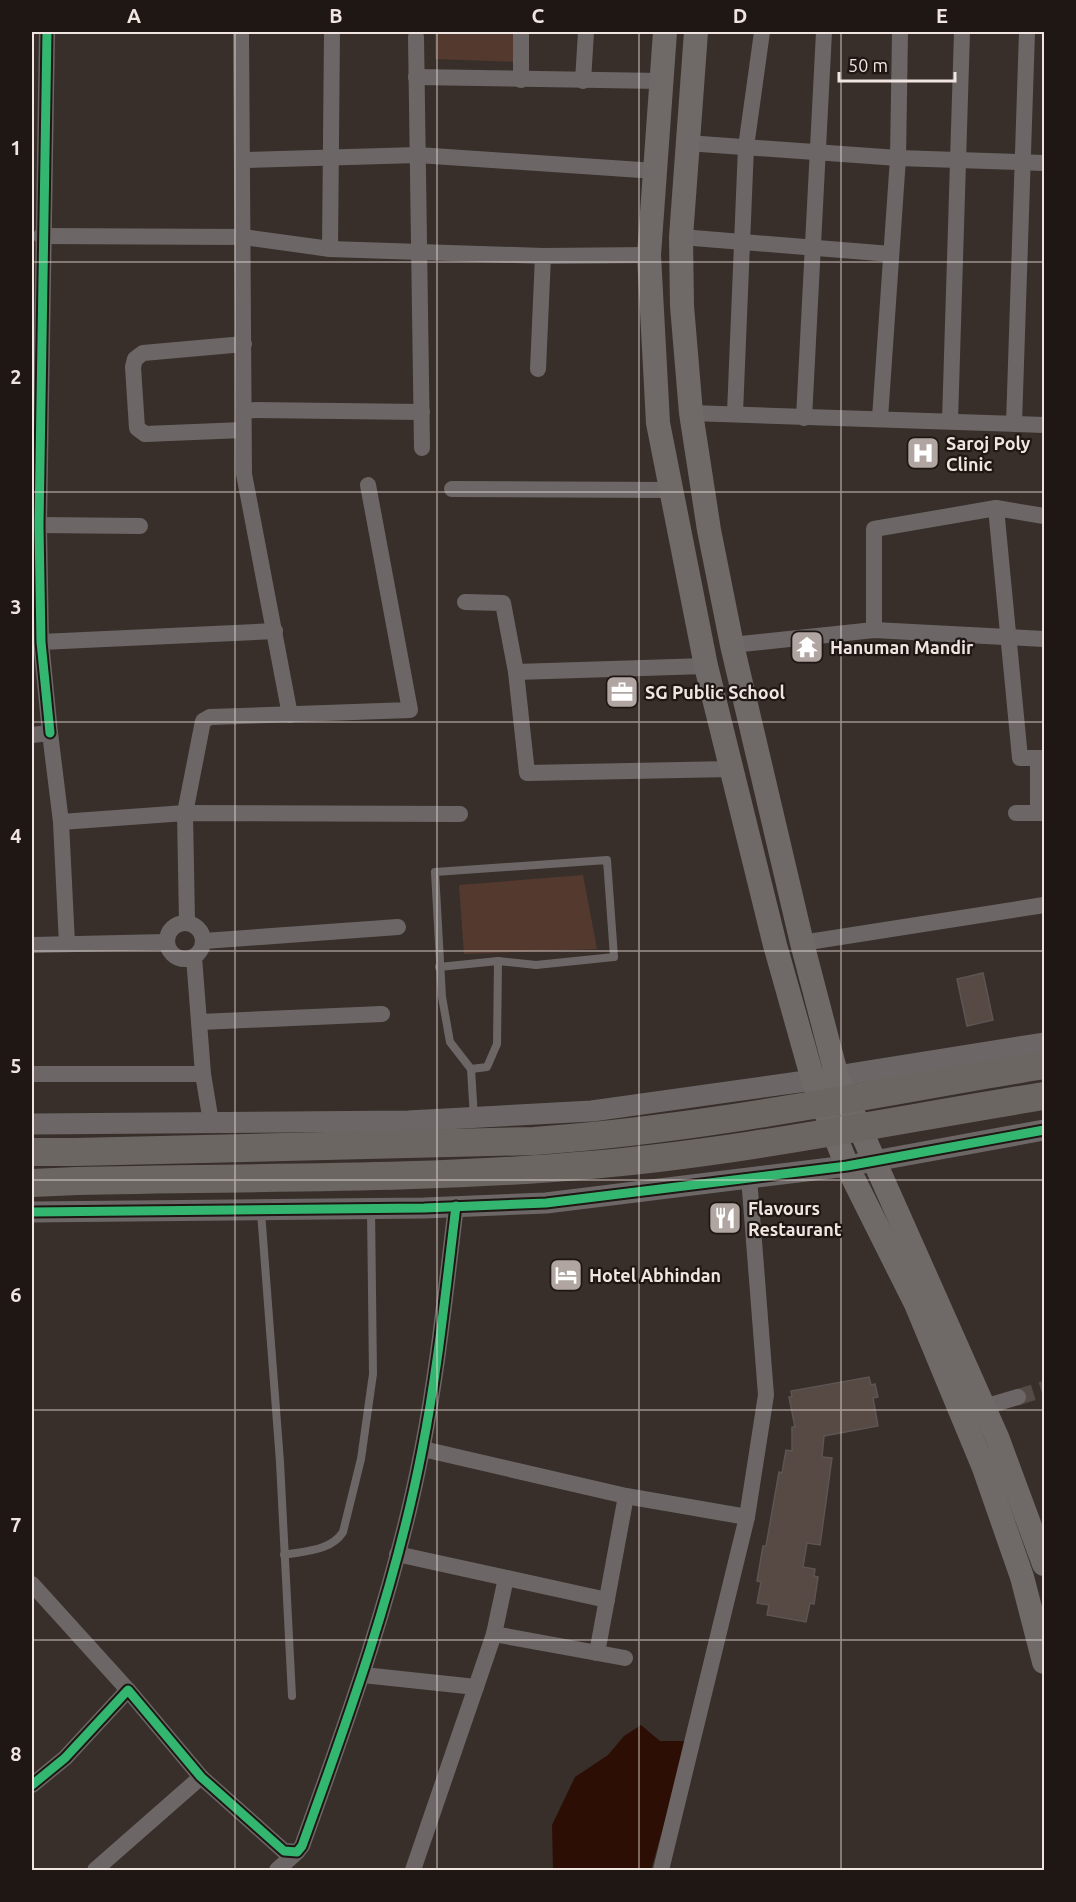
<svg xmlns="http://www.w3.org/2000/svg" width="1076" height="1902" viewBox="0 0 1076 1902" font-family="Ubuntu,sans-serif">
<rect width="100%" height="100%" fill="#382f2b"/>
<g fill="#54392e">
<polygon points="435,32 515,32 515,62 435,59"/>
<polygon points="583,875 597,949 464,954 459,885"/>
</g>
<polygon fill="#2d0e04" points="641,1725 660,1741 688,1741 651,1870 553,1870 552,1825 575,1777 608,1755 624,1736"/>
<g fill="#574944" stroke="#5c5552" stroke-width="1.5">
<polygon points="983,973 993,1020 967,1026 957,979"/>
<polygon points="869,1377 871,1385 875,1384 878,1397 873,1398 878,1426 824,1436 822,1457 832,1458 820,1545 807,1543 803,1567 815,1569 814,1576 818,1577 814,1604 810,1603 806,1622 767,1615 769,1605 757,1603 761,1582 757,1581 763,1546 766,1546 779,1472 782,1473 786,1450 792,1451 792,1427 795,1427 789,1397 792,1397 791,1391"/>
</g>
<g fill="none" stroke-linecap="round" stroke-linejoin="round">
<polyline stroke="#544a46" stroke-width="16" stroke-dasharray="16 8" stroke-linecap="butt" points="1018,1397 1044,1389"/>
<g stroke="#6c6766" stroke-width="8">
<polyline points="439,967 498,961 536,965 614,957 607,860 435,872 442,997 450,1042 471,1069 474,1118"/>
<polyline points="471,1069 487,1067 497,1044 498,961"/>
<polyline points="261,1212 280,1462 292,1696"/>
<path d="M284,1555C305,1551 331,1551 343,1532L361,1459L373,1374L371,1209"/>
</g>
<g stroke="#6c6766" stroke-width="16">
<polyline points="47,32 39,525 41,642 50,733"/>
<polyline points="241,32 244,474 290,715"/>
<polyline points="416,37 422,448"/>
<polyline points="416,77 661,81"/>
<polyline points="521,80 521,32"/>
<polyline points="583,81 586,32"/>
<polyline points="687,143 898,158 1044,163"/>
<polyline points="243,160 418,155 656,171"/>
<polyline points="41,236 243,237 330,249 543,256 649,255"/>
<polyline points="681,237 891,254"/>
<polyline points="330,249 332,32"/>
<polyline points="538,369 543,256"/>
<polyline points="244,410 422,412"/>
<polyline points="691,413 1044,425"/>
<polyline points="735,413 746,147 762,32"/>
<polyline points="804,418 824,32"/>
<polyline points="880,418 898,158 900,32"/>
<polyline points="950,421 962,32"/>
<polyline points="1014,424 1027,32"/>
<polyline points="243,430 145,434 137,428 133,367 135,359 143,353 244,344"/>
<polyline points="452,489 671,490"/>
<polyline points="1044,516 996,508 1020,758 1044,758"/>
<polyline points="39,525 140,526"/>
<polyline points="465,602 503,603 516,672"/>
<polyline points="874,630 874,529 996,508"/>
<polyline points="41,642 275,631"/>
<polyline points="732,645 874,630 1044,639"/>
<polyline points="706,666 516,672 527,773 732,769"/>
<polyline points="32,735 50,733 61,822 67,944"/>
<polyline points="1016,813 1044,813"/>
<polyline points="1038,813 1038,758"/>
<polyline points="61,822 185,813 460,814"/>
<polyline points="187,922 185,813 203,721 210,717 410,710 368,485"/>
<circle cx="185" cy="941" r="18"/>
<polyline points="204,941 398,927"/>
<polyline points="802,943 1044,905"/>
<polyline points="32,945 166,942"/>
<polyline points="194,957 203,1074 211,1122"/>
<polyline points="200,1022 382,1014"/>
<polyline points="32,1074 203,1074"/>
<polyline points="984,1407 1018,1397"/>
<polyline points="423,1449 626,1496 747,1517 766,1395 749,1177"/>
<polyline points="397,1554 607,1600"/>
<polyline points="32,1584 128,1690"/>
<polyline points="494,1634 625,1658"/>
<polyline points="597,1653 626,1496"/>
<polyline points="363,1675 476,1687 413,1870"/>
<polyline points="476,1687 494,1634 506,1578"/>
<path d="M32,1785L65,1758L128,1690L201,1777L284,1851L297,1852L302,1846C349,1716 396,1585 422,1450C438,1369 446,1287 456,1206"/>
<polyline points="95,1870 201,1777"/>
<polyline points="277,1870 297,1852"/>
<polyline points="661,1870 747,1517"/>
</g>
<g stroke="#6c6766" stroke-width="21">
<polyline points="32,1124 408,1121 592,1111 813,1080 1044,1043"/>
<polyline points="32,1212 424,1208 546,1203 847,1166 1044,1130"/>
</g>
<g stroke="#6f6a67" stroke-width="24">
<polyline points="665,32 649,255 658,423 706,666 775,945 813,1080 847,1166 916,1304 984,1468 1022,1577 1044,1662"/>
<polyline points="696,32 681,237 682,306 691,413 709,530 732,645 802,943 837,1077 997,1437 1044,1564"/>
</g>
<g stroke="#6c6663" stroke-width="28">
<polyline points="32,1152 75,1152"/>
<polyline points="32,1183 77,1181"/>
</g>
<g stroke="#6c6663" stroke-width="28">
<path d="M75,1152L534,1141C705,1129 875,1093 1044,1065"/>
<path d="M77,1181C247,1177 420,1180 590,1165C742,1152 894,1120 1044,1096"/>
</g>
<defs>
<g id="cycleway">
<polyline points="47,32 39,525 41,642 50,733"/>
<polyline points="32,1212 424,1208 546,1203 847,1166 1044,1130"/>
<path d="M32,1785L65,1758L128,1690L201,1777L284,1851L297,1852L302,1846C349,1716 396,1585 422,1450C438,1369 446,1287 456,1206"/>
</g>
</defs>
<use href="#cycleway" stroke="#1e1714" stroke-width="13"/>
<use href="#cycleway" stroke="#33b770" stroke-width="9"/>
</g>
<path fill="none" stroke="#f0e5e0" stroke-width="1.5" stroke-opacity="0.55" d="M235,32V1870M437,32V1870M639,32V1870M841,32V1870M32,262H1044M32,492H1044M32,722H1044M32,951H1044M32,1180H1044M32,1410H1044M32,1640H1044"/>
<defs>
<symbol id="hospital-square" viewBox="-11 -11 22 22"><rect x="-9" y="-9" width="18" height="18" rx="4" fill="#b0a5a1" stroke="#1e1714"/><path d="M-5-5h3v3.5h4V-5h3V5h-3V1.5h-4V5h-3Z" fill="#fff"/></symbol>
<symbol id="temple-square" viewBox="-11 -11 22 22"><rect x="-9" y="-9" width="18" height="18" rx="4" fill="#b0a5a1" stroke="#1e1714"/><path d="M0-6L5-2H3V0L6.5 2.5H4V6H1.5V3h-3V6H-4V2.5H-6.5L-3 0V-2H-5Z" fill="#fff"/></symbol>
<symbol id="office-square" viewBox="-11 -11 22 22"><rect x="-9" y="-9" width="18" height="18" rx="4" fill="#b0a5a1" stroke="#1e1714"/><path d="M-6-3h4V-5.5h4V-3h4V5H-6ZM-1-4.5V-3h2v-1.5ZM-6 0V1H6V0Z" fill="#fff"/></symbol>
<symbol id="restaurant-square" viewBox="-11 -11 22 22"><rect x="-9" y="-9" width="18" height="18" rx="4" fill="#b0a5a1" stroke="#1e1714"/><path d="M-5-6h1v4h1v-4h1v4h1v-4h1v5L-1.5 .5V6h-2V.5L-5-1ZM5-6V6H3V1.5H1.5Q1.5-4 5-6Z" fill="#fff"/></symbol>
<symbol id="hotel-square" viewBox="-11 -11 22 22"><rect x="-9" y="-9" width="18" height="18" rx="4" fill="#b0a5a1" stroke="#1e1714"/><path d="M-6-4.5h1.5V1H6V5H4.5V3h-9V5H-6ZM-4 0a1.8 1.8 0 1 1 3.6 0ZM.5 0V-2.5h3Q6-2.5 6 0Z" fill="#fff"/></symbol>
</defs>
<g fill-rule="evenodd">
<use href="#hospital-square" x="904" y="434" width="38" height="38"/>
<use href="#temple-square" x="788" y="628" width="38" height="38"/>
<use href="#office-square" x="603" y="673" width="38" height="38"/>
<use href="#restaurant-square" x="706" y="1199" width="38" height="38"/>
<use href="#hotel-square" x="547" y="1256" width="38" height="38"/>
</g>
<g text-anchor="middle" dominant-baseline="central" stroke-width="4.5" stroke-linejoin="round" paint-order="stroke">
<g font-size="18" font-weight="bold" fill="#f0e5e0" stroke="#1e1714" text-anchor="start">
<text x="946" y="443">Saroj Poly<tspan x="946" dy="21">Clinic</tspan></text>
<text x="830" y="647">Hanuman Mandir</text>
<text x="645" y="692">SG Public School</text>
<text x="748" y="1208">Flavours<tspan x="748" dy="21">Restaurant</tspan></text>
<text x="589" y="1275">Hotel Abhindan</text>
</g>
</g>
<rect width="1076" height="1902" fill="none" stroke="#1e1714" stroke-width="66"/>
<path d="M839 72v9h116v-9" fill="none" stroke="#f0e5e0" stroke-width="3"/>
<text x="848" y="72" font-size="18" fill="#f0e5e0" stroke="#1e1714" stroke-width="4.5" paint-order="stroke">50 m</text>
<rect x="33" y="33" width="1010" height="1836" fill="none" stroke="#f0e5e0" stroke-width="2"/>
<g font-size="20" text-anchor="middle" font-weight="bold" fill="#f0e5e0">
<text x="134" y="23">A</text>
<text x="336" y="23">B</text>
<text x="538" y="23">C</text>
<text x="740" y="23">D</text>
<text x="942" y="23">E</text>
<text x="16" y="155">1</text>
<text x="16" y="384">2</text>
<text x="16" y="614">3</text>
<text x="16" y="843">4</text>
<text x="16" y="1073">5</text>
<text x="16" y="1302">6</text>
<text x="16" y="1532">7</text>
<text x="16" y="1761">8</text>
</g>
</svg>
